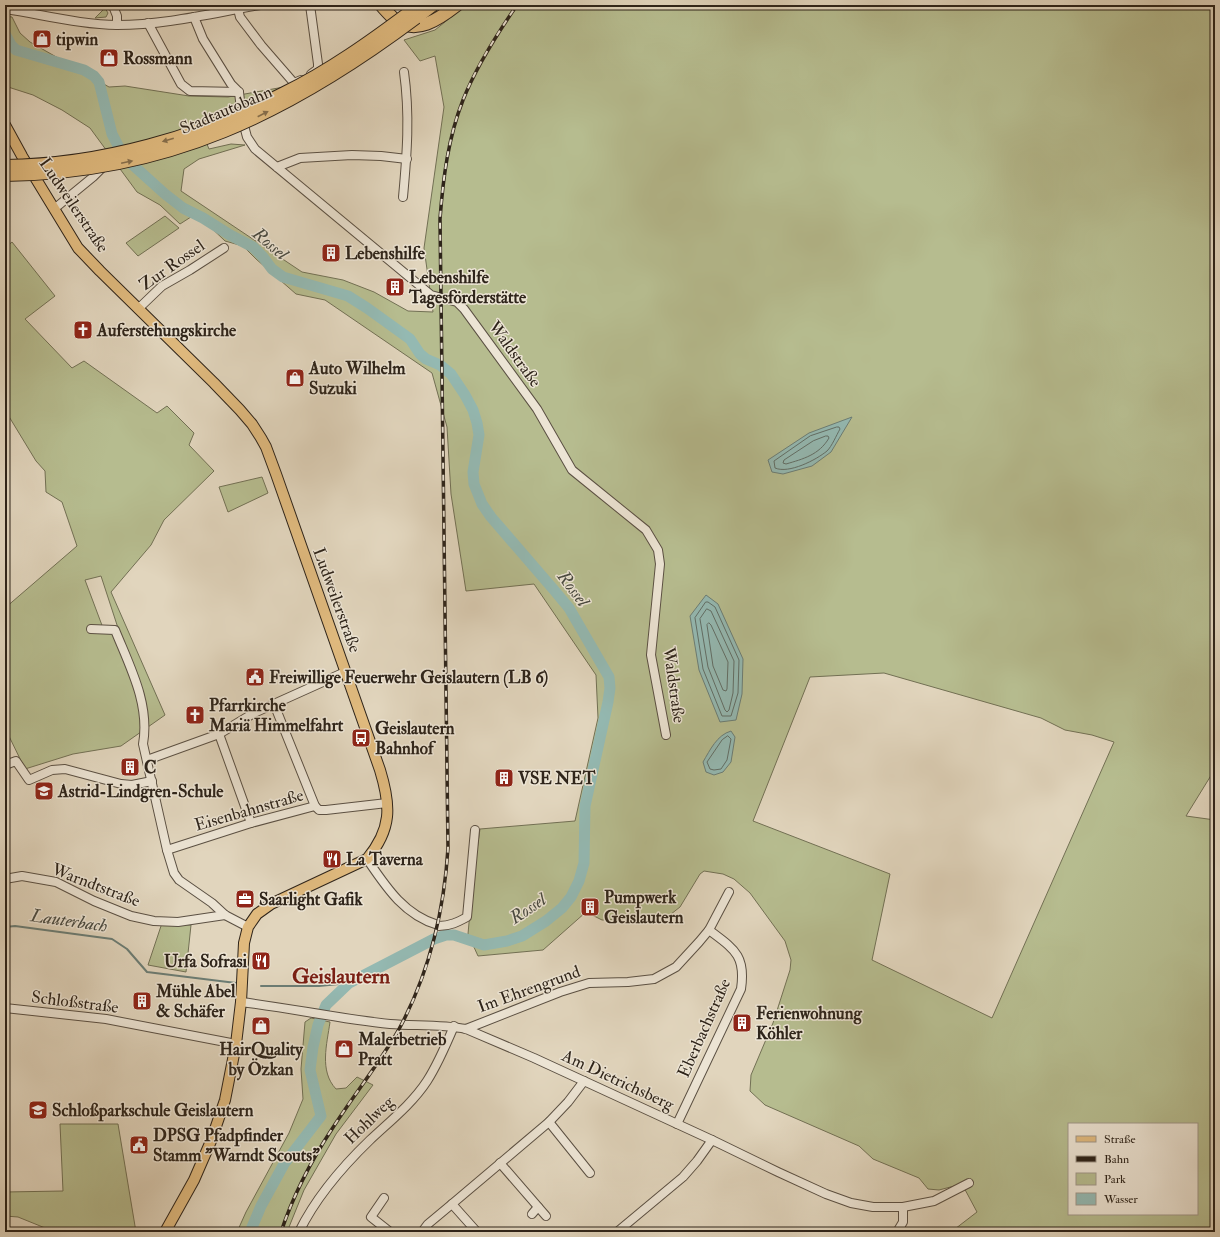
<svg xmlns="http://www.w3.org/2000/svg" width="1220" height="1237" viewBox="0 0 1220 1237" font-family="'IM FELL Double Pica',serif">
<rect width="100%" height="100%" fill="#e1d5bd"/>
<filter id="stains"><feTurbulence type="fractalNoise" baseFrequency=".005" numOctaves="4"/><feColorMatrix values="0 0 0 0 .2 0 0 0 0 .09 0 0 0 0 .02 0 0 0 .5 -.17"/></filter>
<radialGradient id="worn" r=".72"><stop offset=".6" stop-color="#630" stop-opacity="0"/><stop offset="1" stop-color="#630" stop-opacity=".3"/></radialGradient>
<g fill="#b6bc8f" stroke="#727054" fill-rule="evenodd">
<path d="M466,5H1215V769L1186,816L1215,820V1232H951L977,1212L962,1184L939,1190L928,1189L919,1178L873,1159L859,1146L765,1105L750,1091L751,1075L773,1023L790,970L791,960L785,941L750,893L734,879L723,874L704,871L700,874L680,907L666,918L602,920L586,912L543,950L478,956L468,934L473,878L480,829L575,821L598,718L596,675L534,584L466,591L451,494L447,427L432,373L325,300L296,294L256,259L243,246L225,241L201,218L194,215L180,224L160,205L137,192L90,128L62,110L33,95L5,86V16L12,17L20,33L30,42L109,87L125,86L189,96L228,97L284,87L224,116L199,125L209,149L231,144L245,145L199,159L184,169L181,191L302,272L343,280L374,292L408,311L433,312L424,248L444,107L435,56L420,61L404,40L435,30ZM884,673L1041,718L1065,730L1092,735L1114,742L992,1018L872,960L890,874L753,821L810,677ZM1069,1124H1197V1214H1069Z"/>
<polygon points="105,8 108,13 106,17 95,18"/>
<polygon points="165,216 179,228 138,256 126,243"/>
<path d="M12,242L55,296L25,319L72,368L84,361L157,413L167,406L194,433L189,445L214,471L164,520L151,545L111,592L165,715L121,746L73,754L25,769L5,728V608L77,546L62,502L46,492L45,471L36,461L5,410V248ZM101,576L118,628H103L85,580Z"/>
<polygon points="262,477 268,493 228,512 219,487"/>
<polygon points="162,923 191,925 186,972 148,965"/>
<path d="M311,1018L330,1022C327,1044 319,1071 336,1089L346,1088L357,1077L373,1085L336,1134L304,1190L287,1232H237L246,1212L289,1133L303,1099L301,1069L305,1022Z"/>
<polygon points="60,1124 118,1124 136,1232 55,1232 18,1217 5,1216 5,1192 63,1191"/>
</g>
<g fill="#94b9b2" stroke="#6b7d75">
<polygon points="852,417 831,452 812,466 783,474 772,472 768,460 809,433"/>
<polygon points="706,595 718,604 743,659 742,694 736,720 720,722 699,670 690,616"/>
<path d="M731,731L735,737L731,762L723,772L714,775L706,772L703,762C710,750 717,735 731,731Z"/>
</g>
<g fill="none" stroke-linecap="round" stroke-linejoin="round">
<g stroke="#616e66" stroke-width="1">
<path d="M837,427H839L840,429C836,436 832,446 827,451C816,460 789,474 775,468L774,461L810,436Z"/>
<path d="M826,436H828L829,438C819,455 803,459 786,464L783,463L784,460L813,441Z"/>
<polygon points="706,602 708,602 715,607 739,660 738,693 731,716 722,716 703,669 695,618"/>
<polygon points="707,609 711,611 734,661 733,693 729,710 727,712 725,710 708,667 700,619"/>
<polygon points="709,623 711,625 728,662 727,689 726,691 723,690 713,666 707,625"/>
<polygon points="728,736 731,739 727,760 721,769 714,770 710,769 707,762 722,740"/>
</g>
<g stroke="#6b7d75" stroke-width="2">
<polyline points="5,927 15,926 112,939 127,949 147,972 236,983"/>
<polyline points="261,986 319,986 349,983"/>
</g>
<polyline stroke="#94b9b2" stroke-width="11" points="5,34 11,45 16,50 84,70 94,76 99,82 112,134 124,157 165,194 183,208 203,218 230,235 253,247 263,257 272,269 283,277 348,296 367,308 410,339 420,354 426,359 440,365 451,374 465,395 473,410 477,423 479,435 473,472 474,484 482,504 491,517 554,590 569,608 609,677 610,688 608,702 585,806 584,863 579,881 571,897 562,908 546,921 522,936 507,941 484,945 454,935 446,935 434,939 349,983 326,1005 318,1025 313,1047 310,1070 321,1116 284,1164 261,1206 250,1232"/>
<defs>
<g id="minor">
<polyline points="111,5 113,6 117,16 117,25"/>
<polyline points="310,5 318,64 318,69 311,74"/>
<path d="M5,9C40,14 82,25 117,25C165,25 213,13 260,5"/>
<polyline points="238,9 240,17 261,45 294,83 301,80"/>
<polyline points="194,17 203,39 231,84 239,92 242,118 247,137 255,149 431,295 457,302 464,309 537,409 572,470 646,530 658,550 660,564 651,655 666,735"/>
<polyline points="148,23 181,84 190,91 239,92"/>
<polyline points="277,167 300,158 352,155 381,156 407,159"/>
<path d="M403,197C407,154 410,115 404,72"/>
<polyline points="54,209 93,177 105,165"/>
<polyline points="138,309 162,286 190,270 224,248"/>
<path d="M91,629L115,630C130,667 150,704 143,744L167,850L174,873L179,880L212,903L225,915L248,927"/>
<polyline points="274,704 315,806"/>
<polyline points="219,734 251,823"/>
<polyline points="147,760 219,734 254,713 345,672"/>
<polyline points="5,765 16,761 29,780 52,770 65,769 121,784 132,785 152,781"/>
<polyline points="167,850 251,823 315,806 319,810 326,810 387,803"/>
<path d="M367,859C386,887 404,915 438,925"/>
<polyline points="5,879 22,876 56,882 94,901 131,916 154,921 178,922 225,915"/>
<path d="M439,926C450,926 458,922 467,917L475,830"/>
<path d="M241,1002C291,1008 340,1019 390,1024C415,1026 441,1024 466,1029L534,1058L712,1140L778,1172L826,1194L851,1203L873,1207H903L934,1201L969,1183"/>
<polyline points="5,1008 106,1019 236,1044"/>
<polyline points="466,1029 560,992 589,983 628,982 654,979 676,967 699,942 709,930 729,892"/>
<polyline points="549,1122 590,1173"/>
<path d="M677,1124L741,989C746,955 734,949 709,930"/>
<polyline points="500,1163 546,1216"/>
<polyline points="384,1198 371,1217 390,1232"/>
<polyline points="452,1204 477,1232"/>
<polyline points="532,1214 538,1207"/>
<path d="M299,1232C316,1197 342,1167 370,1140C389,1122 412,1104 427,1081C438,1064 446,1045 454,1026"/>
<polyline points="422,1232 428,1224 452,1204 549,1122 568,1102 584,1081"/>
<polyline points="617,1232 683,1177 697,1161 712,1140"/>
<polyline points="897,1232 903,1222 903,1207"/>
</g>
<path id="major" d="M5,125L22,156L78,248L100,271L214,383L240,410L252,424L261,438L266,447L276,474L380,770C391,806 392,829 367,859L271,904L257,914L248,927L244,943L241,1002L236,1044L225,1100L211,1141L194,1180L165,1232"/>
<g id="highway">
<path d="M381,5C385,10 390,15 394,19C416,36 439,19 457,5"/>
<polyline points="416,18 433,5"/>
</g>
</defs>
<use href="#minor" stroke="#5b5043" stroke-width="10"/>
<use href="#major" stroke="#2e241a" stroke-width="12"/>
<use href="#highway" stroke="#2e241a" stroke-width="14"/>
<use href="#minor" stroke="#ece4d4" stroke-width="8"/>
<use href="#major" stroke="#e0ba7e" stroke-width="10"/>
<use href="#highway" stroke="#e0ba7e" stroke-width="12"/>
<defs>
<path id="rail" d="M281,1232C293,1196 311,1161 332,1129C353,1096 378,1065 398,1031C429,974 444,913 448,848L440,219C443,179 448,138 463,100C476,67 497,34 517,5"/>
</defs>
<use href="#rail" stroke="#2e241a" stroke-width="3.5"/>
<use href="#rail" stroke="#ece4d4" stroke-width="2" stroke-dasharray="6" stroke-linecap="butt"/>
<defs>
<g id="highway-bridge">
<path d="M5,166C102,165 198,137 284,93C329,71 371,41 411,11"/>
<path d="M5,175C167,173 289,113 416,18"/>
</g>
</defs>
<use href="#highway-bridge" stroke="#2e241a" stroke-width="14" stroke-linecap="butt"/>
<use href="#highway-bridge" stroke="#e0ba7e" stroke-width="12"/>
</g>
<defs><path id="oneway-solid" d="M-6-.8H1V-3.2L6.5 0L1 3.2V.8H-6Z"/></defs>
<g fill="#876f4c">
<use href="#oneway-solid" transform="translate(263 114) rotate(-27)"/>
<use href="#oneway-solid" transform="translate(168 140) rotate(164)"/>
<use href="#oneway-solid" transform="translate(127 162) rotate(-12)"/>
</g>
<defs>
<symbol id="shop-square" viewBox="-11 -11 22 22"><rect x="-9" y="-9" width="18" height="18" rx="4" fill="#8f2418" stroke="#ece4d4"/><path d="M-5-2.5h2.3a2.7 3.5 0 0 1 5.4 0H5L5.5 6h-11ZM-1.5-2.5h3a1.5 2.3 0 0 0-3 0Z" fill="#fff"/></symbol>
<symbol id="building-square" viewBox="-11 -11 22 22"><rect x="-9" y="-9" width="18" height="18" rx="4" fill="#8f2418" stroke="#ece4d4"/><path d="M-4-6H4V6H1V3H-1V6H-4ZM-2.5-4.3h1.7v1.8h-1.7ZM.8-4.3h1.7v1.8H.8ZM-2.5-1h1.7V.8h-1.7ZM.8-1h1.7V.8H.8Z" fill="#fff"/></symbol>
<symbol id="church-square" viewBox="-11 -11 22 22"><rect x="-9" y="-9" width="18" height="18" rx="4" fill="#8f2418" stroke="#ece4d4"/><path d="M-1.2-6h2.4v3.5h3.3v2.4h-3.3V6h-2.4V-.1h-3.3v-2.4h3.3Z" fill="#fff"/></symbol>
<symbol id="civic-square" viewBox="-11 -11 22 22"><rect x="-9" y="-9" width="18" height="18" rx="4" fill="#8f2418" stroke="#ece4d4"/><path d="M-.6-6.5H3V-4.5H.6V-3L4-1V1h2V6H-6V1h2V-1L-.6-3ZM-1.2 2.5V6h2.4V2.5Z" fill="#fff"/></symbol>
<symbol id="bus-square" viewBox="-11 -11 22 22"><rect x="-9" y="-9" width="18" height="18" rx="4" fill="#8f2418" stroke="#ece4d4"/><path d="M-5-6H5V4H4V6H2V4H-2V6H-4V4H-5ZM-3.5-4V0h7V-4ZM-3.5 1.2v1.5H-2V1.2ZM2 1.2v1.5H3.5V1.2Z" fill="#fff"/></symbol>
<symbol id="school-square" viewBox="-11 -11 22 22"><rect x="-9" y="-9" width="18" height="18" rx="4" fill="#8f2418" stroke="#ece4d4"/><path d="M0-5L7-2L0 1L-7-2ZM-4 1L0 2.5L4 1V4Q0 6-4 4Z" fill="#fff"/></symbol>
<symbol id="restaurant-square" viewBox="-11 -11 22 22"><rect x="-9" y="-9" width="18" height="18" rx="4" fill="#8f2418" stroke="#ece4d4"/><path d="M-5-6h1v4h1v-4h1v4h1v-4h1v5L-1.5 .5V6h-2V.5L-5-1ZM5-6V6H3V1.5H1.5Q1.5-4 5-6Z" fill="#fff"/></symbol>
<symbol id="office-square" viewBox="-11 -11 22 22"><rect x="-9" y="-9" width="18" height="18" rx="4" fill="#8f2418" stroke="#ece4d4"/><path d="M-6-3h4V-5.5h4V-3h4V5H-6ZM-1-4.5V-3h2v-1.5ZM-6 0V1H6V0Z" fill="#fff"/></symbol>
</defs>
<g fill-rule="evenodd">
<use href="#shop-square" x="31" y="28" width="22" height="22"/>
<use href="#shop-square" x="98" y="47" width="22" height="22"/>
<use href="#building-square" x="320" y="242" width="22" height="22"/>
<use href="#building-square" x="384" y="276" width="22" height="22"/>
<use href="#church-square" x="72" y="319" width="22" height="22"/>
<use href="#shop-square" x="284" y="367" width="22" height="22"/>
<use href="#civic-square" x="244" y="666" width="22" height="22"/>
<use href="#church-square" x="184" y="704" width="22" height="22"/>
<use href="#bus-square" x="350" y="727" width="22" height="22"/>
<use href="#building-square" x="119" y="756" width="22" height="22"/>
<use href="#building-square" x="493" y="767" width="22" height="22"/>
<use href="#school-square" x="33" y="780" width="22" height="22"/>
<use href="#restaurant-square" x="321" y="848" width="22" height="22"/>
<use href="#office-square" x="234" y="888" width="22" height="22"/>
<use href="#building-square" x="579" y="896" width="22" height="22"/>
<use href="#restaurant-square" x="250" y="950" width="22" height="22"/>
<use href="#building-square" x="131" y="990" width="22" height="22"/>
<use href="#building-square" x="731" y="1012" width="22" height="22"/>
<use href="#shop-square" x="250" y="1015" width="22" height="22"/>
<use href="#shop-square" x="333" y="1038" width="22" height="22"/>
<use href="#school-square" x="27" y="1099" width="22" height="22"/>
<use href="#civic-square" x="128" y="1134" width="22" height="22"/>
</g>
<g text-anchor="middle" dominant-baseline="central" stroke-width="3" stroke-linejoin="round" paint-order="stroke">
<g font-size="17" font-weight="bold" fill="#2e241a" stroke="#ece4d4" text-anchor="start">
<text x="56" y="39">tipwin</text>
<text x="123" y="58">Rossmann</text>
<text x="345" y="253">Lebenshilfe</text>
<text x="409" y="277">Lebenshilfe<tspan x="409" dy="20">Tagesförderstätte</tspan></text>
<text x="97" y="330">Auferstehungskirche</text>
<text x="309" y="368">Auto Wilhelm<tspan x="309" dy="20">Suzuki</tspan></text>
<text x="269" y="677">Freiwillige Feuerwehr Geislautern (LB 6)</text>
<text x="209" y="705">Pfarrkirche<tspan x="209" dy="20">Mariä Himmelfahrt</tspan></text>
<text x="375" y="728">Geislautern<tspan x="375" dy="20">Bahnhof</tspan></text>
<text x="144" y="767">C</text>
<text x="518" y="778">VSE NET</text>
<text x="58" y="791">Astrid-Lindgren-Schule</text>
<text x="346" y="859">La Taverna</text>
<text x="604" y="897">Pumpwerk<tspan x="604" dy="20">Geislautern</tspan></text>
<text x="259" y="899">Saarlight Gafik</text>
<text x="247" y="961" text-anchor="end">Urfa Sofrasi</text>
<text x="156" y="991">Mühle Abel<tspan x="156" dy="20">&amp; Schäfer</tspan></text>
<text x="756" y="1013">Ferienwohnung<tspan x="756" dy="20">Köhler</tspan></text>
<text x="358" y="1039">Malerbetrieb<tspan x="358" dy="20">Pratt</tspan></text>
<text x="261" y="1049" text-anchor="middle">HairQuality<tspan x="261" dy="20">by Özkan</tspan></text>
<text x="52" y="1110">Schloßparkschule Geislautern</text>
<text x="153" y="1135">DPSG Pfadpfinder<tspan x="153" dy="20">Stamm "Warndt Scouts"</tspan></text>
</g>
<g font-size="17" fill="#2e241a" stroke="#ece4d4">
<text transform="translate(226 110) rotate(-23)">Stadtautobahn</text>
<text transform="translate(74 205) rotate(56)">Ludweilerstraße</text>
<text transform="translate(172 265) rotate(-35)">Zur Rossel</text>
<text transform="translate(515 354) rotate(54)">Waldstraße</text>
<text transform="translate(337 600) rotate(70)">Ludweilerstraße</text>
<text transform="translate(674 685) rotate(82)">Waldstraße</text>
<text transform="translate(249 810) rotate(-16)">Eisenbahnstraße</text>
<text transform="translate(96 885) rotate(21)">Warndtstraße</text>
<text transform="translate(529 989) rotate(-20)">Im Ehrengrund</text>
<text transform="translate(75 1002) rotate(7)">Schloßstraße</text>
<text transform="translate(704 1028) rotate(-66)">Eberbachstraße</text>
<text transform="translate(618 1080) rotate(25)">Am Dietrichsberg</text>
<text transform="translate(369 1120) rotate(-44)">Hohlweg</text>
</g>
<g font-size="18" font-style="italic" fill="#484940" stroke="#ece4d4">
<text transform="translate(270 244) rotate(40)">Rossel</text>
<text transform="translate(573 589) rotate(53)">Rossel</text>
<text transform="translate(528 909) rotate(-34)">Rossel</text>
<text transform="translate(69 921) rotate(8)">Lauterbach</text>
</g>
<g font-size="21" font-weight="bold" fill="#7a1f14" stroke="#ece4d4">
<text x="341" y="976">Geislautern</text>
</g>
</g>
<rect width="1220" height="1237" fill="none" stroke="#e1d5bd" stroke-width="20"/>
<rect x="6" y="6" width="1208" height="1225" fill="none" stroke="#2e241a" stroke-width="2"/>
<rect x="10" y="10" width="1200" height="1217" fill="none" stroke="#2e241a"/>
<rect x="1068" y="1123" width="130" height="92" fill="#ece4d4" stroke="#a0978a"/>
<rect x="1076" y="1136" width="20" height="6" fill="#e0ba7e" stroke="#a0978a"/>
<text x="1104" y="1143" font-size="12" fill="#2e241a">Straße</text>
<rect x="1076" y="1156" width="20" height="6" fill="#2e241a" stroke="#a0978a"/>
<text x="1104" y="1163" font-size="12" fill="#2e241a">Bahn</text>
<rect x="1076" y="1173" width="20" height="12" fill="#b6bc8f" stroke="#a0978a"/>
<text x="1104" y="1183" font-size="12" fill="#2e241a">Park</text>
<rect x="1076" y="1193" width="20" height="12" fill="#94b9b2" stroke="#a0978a"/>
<text x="1104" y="1203" font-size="12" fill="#2e241a">Wasser</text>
<rect width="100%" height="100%" filter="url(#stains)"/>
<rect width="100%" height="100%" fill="url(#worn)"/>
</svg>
